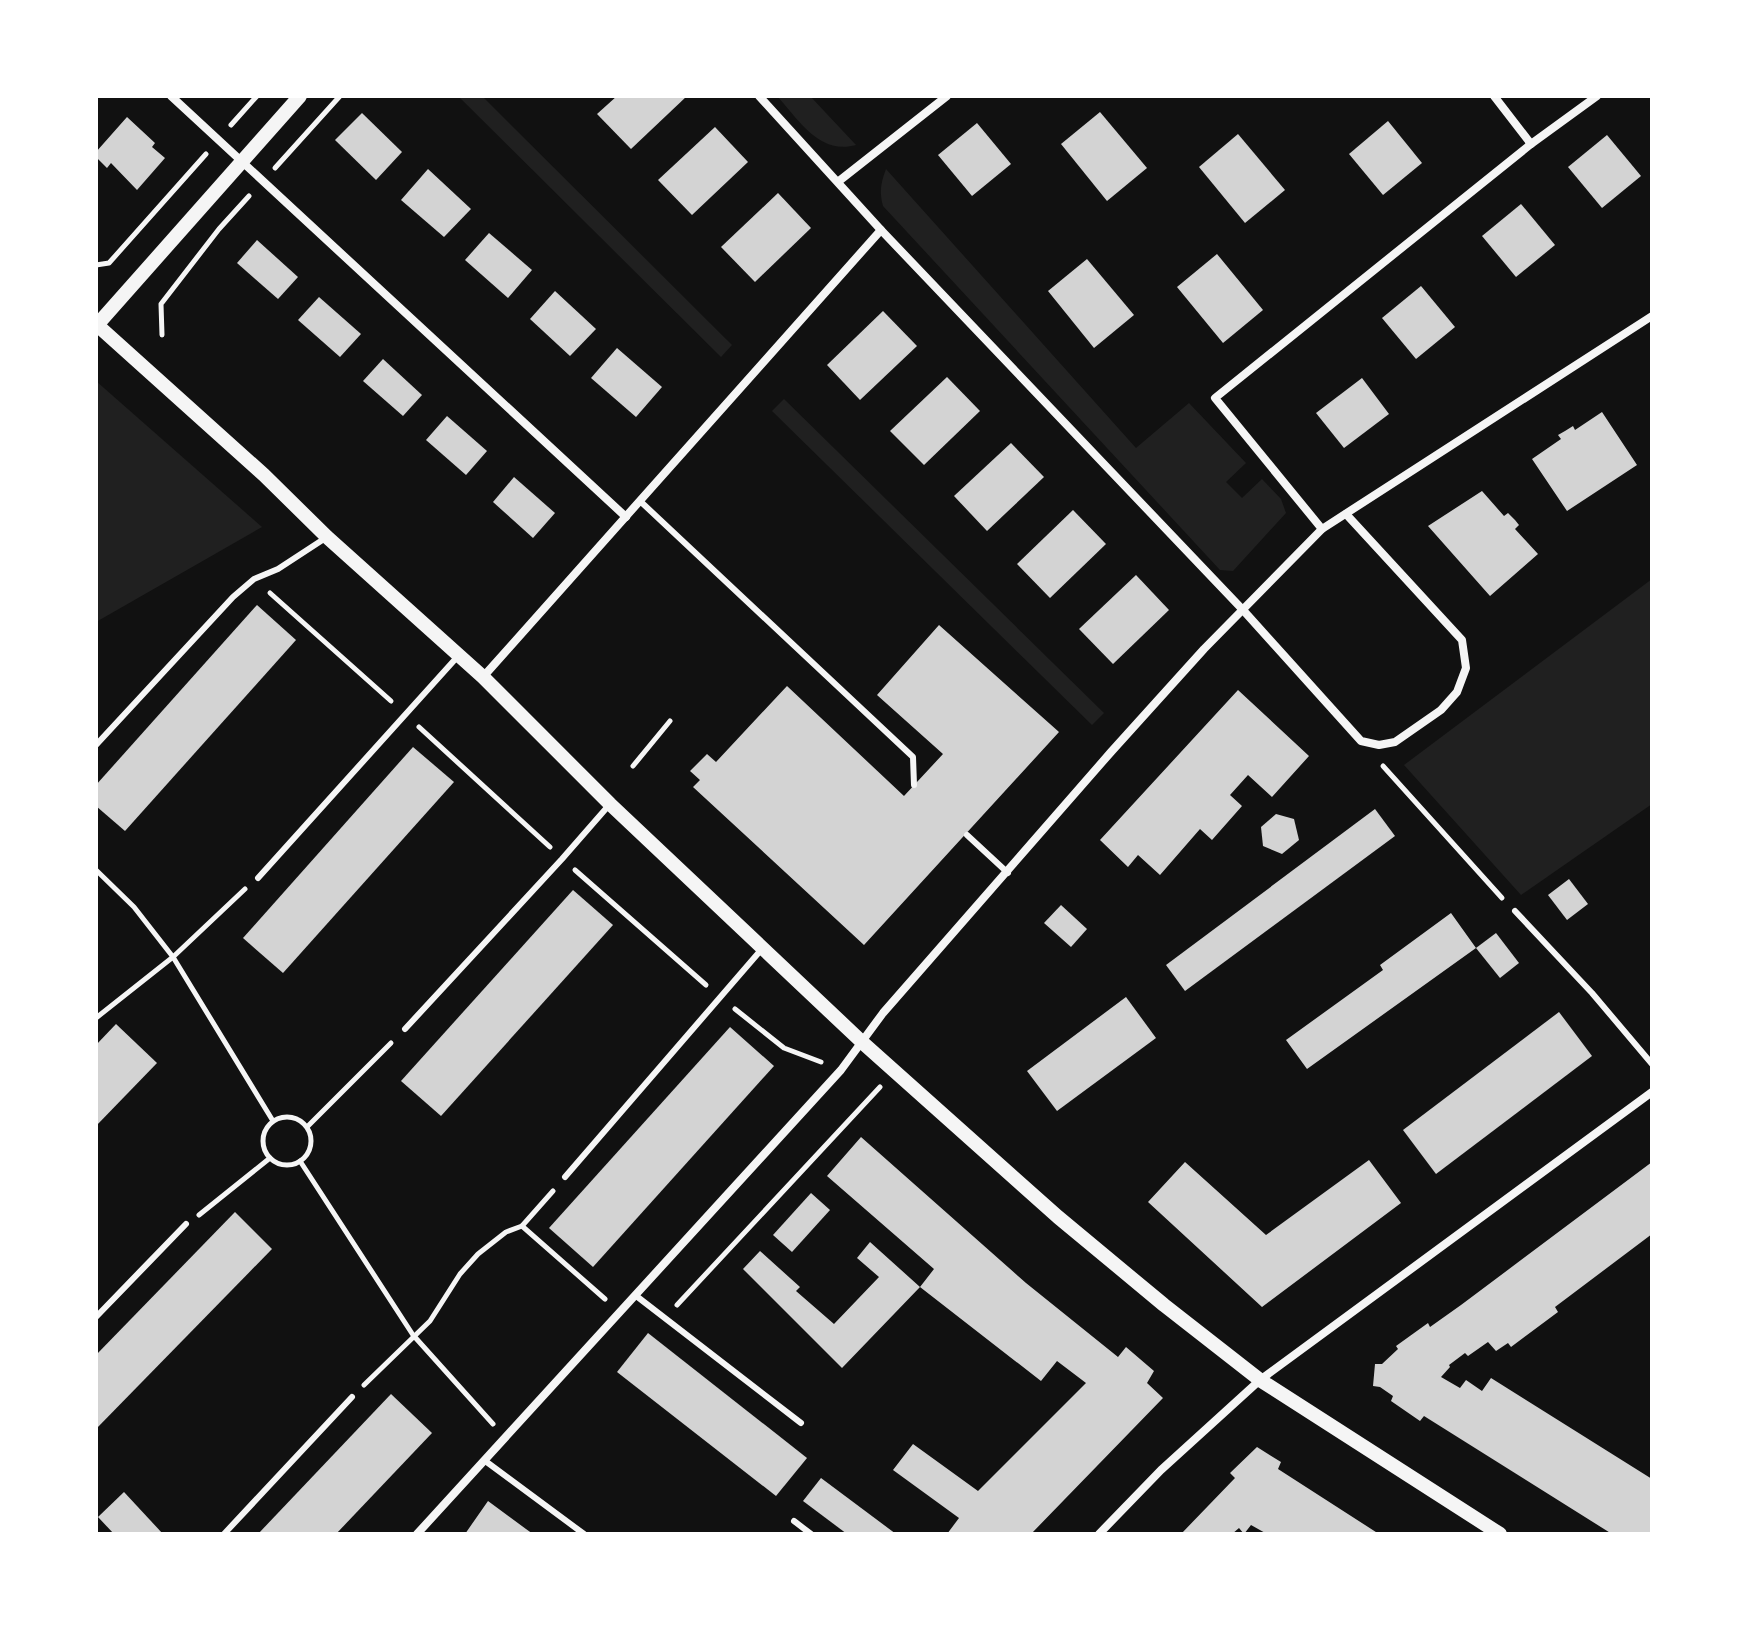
<svg xmlns="http://www.w3.org/2000/svg" width="1748" height="1630" viewBox="0 0 1748 1630" font-family="Jost,sans-serif">
<rect width="100%" height="100%" fill="#111"/>
<g fill="#202020">
<polygon points="458,96 482,96 732,345 721,357"/>
<path d="M777,96H810L856,145C819,155 799,120 777,96Z"/>
<path d="M886,169L1136,448L1189,403L1246,463L1226,482L1242,498L1262,479L1281,499L1286,513L1233,571L1220,570L883,206C879,192 881,182 886,169Z"/>
<polygon points="96,381 262,527 96,622"/>
<polygon points="784,399 1104,713 1092,725 772,411"/>
<polygon points="1652,579 1652,804 1521,895 1404,765"/>
</g>
<g fill="#d3d3d3">
<polygon points="617,96 687,96 631,149 597,114"/>
<polygon points="1100,112 1147,168 1107,201 1061,144"/>
<polygon points="362,113 402,152 376,180 335,140"/>
<polygon points="127,117 155,143 152,147 165,158 137,190 111,163 107,168 96,157 96,152"/>
<polygon points="1388,121 1422,163 1383,195 1349,154"/>
<polygon points="977,123 1011,164 972,196 938,155"/>
<polygon points="715,127 748,162 692,215 658,180"/>
<polygon points="1238,134 1285,190 1245,223 1199,167"/>
<polygon points="1607,135 1641,176 1602,208 1568,167"/>
<polygon points="428,169 471,209 444,237 401,200"/>
<polygon points="778,193 811,228 755,282 721,247"/>
<polygon points="1521,204 1555,245 1516,277 1482,236"/>
<polygon points="489,233 532,270 508,298 465,260"/>
<polygon points="257,240 298,277 278,299 237,263"/>
<polygon points="1217,254 1263,310 1223,343 1177,287"/>
<polygon points="1087,259 1134,315 1094,348 1048,291"/>
<polygon points="1421,286 1455,327 1416,359 1382,318"/>
<polygon points="555,291 596,329 570,356 530,319"/>
<polygon points="319,297 361,334 340,357 298,320"/>
<polygon points="883,311 917,346 860,400 827,365"/>
<polygon points="617,348 662,387 636,417 591,378"/>
<polygon points="383,359 422,395 403,416 363,381"/>
<polygon points="947,377 980,411 924,465 890,431"/>
<polygon points="1362,378 1389,414 1344,448 1316,413"/>
<polygon points="1602,412 1637,465 1567,511 1532,459 1561,439 1558,435 1565,431 1573,426 1575,430"/>
<polygon points="447,416 487,451 466,475 426,440"/>
<polygon points="1011,443 1044,477 987,531 954,496"/>
<polygon points="514,477 555,513 533,538 493,502"/>
<polygon points="1482,491 1504,516 1508,513 1515,520 1519,525 1515,529 1538,554 1490,596 1428,526"/>
<polygon points="1073,510 1106,544 1050,598 1017,564"/>
<polygon points="1136,575 1169,610 1113,664 1079,629"/>
<polygon points="257,605 296,640 125,831 96,806 96,785"/>
<polygon points="939,625 1059,732 864,945 693,787 700,780 690,771 707,754 716,762 787,686 904,796 943,754 877,695"/>
<polygon points="1238,690 1309,756 1272,797 1248,775 1230,795 1242,806 1212,840 1200,829 1160,875 1138,855 1128,867 1100,840"/>
<polygon points="413,747 454,782 283,973 243,938"/>
<polygon points="1375,809 1395,836 1185,991 1166,965"/>
<polygon points="1276,814 1294,819 1299,840 1282,854 1263,846 1261,827"/>
<polygon points="1569,879 1588,904 1567,920 1548,895"/>
<polygon points="573,890 613,925 441,1116 401,1081"/>
<polygon points="1061,905 1087,929 1071,947 1044,923"/>
<polygon points="1451,913 1476,948 1307,1069 1286,1040 1383,970 1380,965"/>
<polygon points="1496,933 1519,963 1500,978 1476,948"/>
<polygon points="1126,997 1156,1038 1057,1111 1027,1071"/>
<polygon points="1559,1012 1592,1056 1436,1174 1403,1130"/>
<polygon points="116,1024 157,1063 96,1126 96,1045"/>
<polygon points="730,1027 774,1066 593,1267 549,1228"/>
<polygon points="861,1137 1026,1283 1118,1357 1126,1347 1154,1371 1147,1383 1163,1398 1031,1534 947,1534 959,1518 893,1470 913,1444 978,1491 1086,1383 1057,1361 1041,1381 920,1287 934,1269 827,1176"/>
<polygon points="1369,1160 1401,1203 1262,1307 1148,1202 1185,1162 1266,1235"/>
<polygon points="1652,1162 1652,1234 1555,1307 1558,1312 1511,1347 1508,1343 1496,1351 1488,1342 1468,1356 1465,1353 1449,1365 1450,1367 1441,1377 1460,1388 1466,1380 1482,1391 1491,1378 1652,1479 1652,1534 1612,1534 1424,1416 1420,1421 1391,1401 1393,1396 1380,1387 1373,1386 1375,1364 1382,1364 1398,1349 1396,1346 1428,1323 1430,1327 1461,1305"/>
<polygon points="811,1193 830,1210 792,1252 773,1235"/>
<polygon points="235,1212 272,1249 96,1429 96,1355"/>
<polygon points="870,1242 920,1287 842,1368 743,1269 760,1251 800,1287 796,1291 834,1324 879,1277 857,1258"/>
<polygon points="648,1333 807,1458 776,1496 617,1372"/>
<polygon points="391,1394 432,1433 336,1534 258,1534"/>
<polygon points="1257,1447 1281,1462 1278,1469 1379,1534 1267,1534 1251,1525 1244,1534 1239,1528 1232,1534 1181,1534 1235,1478 1230,1473"/>
<polygon points="821,1478 896,1534 847,1534 803,1501"/>
<polygon points="124,1492 163,1534 114,1534 98,1517"/>
<polygon points="488,1501 526,1529 533,1534 465,1534"/>
</g>
<g fill="none" stroke-linecap="round" stroke-linejoin="round">
<g stroke="#f5f5f5" stroke-width="5">
<polyline points="231,125 257,96"/>
<polyline points="275,168 340,96"/>
<polyline points="96,265 109,263 206,154"/>
<polyline points="162,335 161,304 219,229 249,196"/>
<polyline points="270,593 391,701"/>
<polyline points="419,727 550,847"/>
<polyline points="633,766 670,721"/>
<polyline points="1383,766 1502,898"/>
<polyline points="96,870 134,907 173,957 273,1121"/>
<polyline points="575,870 706,985"/>
<polyline points="735,1009 784,1048 821,1062"/>
<polyline points="96,1018 173,957 245,889"/>
<circle cx="287" cy="1141" r="24"/>
<polyline points="307,1127 391,1043"/>
<polyline points="300,1161 413,1335 493,1424"/>
<polyline points="199,1215 270,1158"/>
<polyline points="522,1226 605,1299"/>
<polyline points="677,1305 880,1087"/>
<polyline points="364,1385 430,1321 460,1274 478,1254 506,1232 522,1226 553,1191"/>
</g>
<g stroke="#f5f5f5" stroke-width="6">
<polyline points="640,501 913,757 914,785"/>
<polyline points="96,745 233,597 254,579 278,569 327,537"/>
<polyline points="967,835 1008,873"/>
<polyline points="258,878 459,655"/>
<polyline points="1515,911 1592,993 1652,1064"/>
<polyline points="405,1029 562,859 610,804"/>
<polyline points="565,1177 761,950"/>
<polyline points="635,1295 801,1423"/>
<polyline points="96,1317 186,1224"/>
<polyline points="484,1460 584,1534"/>
<polyline points="794,1521 811,1534"/>
<polyline points="224,1534 352,1397"/>
</g>
<g stroke="#f5f5f5" stroke-width="8">
<polyline points="171,96 626,517"/>
<polyline points="759,96 881,230 1243,610 1361,741 1379,745 1395,742 1441,710 1457,692 1466,668 1462,640 1346,514"/>
<polyline points="1494,96 1531,144"/>
<polyline points="839,181 947,96"/>
<polyline points="1322,529 1215,398 1531,144 1597,96"/>
<polyline points="483,677 881,230"/>
<polyline points="417,1534 841,1070 883,1013 1111,752 1204,649 1322,529 1652,316"/>
<polyline points="1099,1534 1161,1470 1260,1380 1652,1092"/>
</g>
<g stroke="#f5f5f5" stroke-width="14">
<polyline points="96,324 264,475 327,537 483,677 610,804 863,1043 1058,1217 1164,1305 1260,1380 1500,1534"/>
<polyline points="97,325 300,96"/>
</g>
</g>
<rect width="1748" height="1630" fill="none" stroke="#ffffff" stroke-width="196"/>
</svg>
